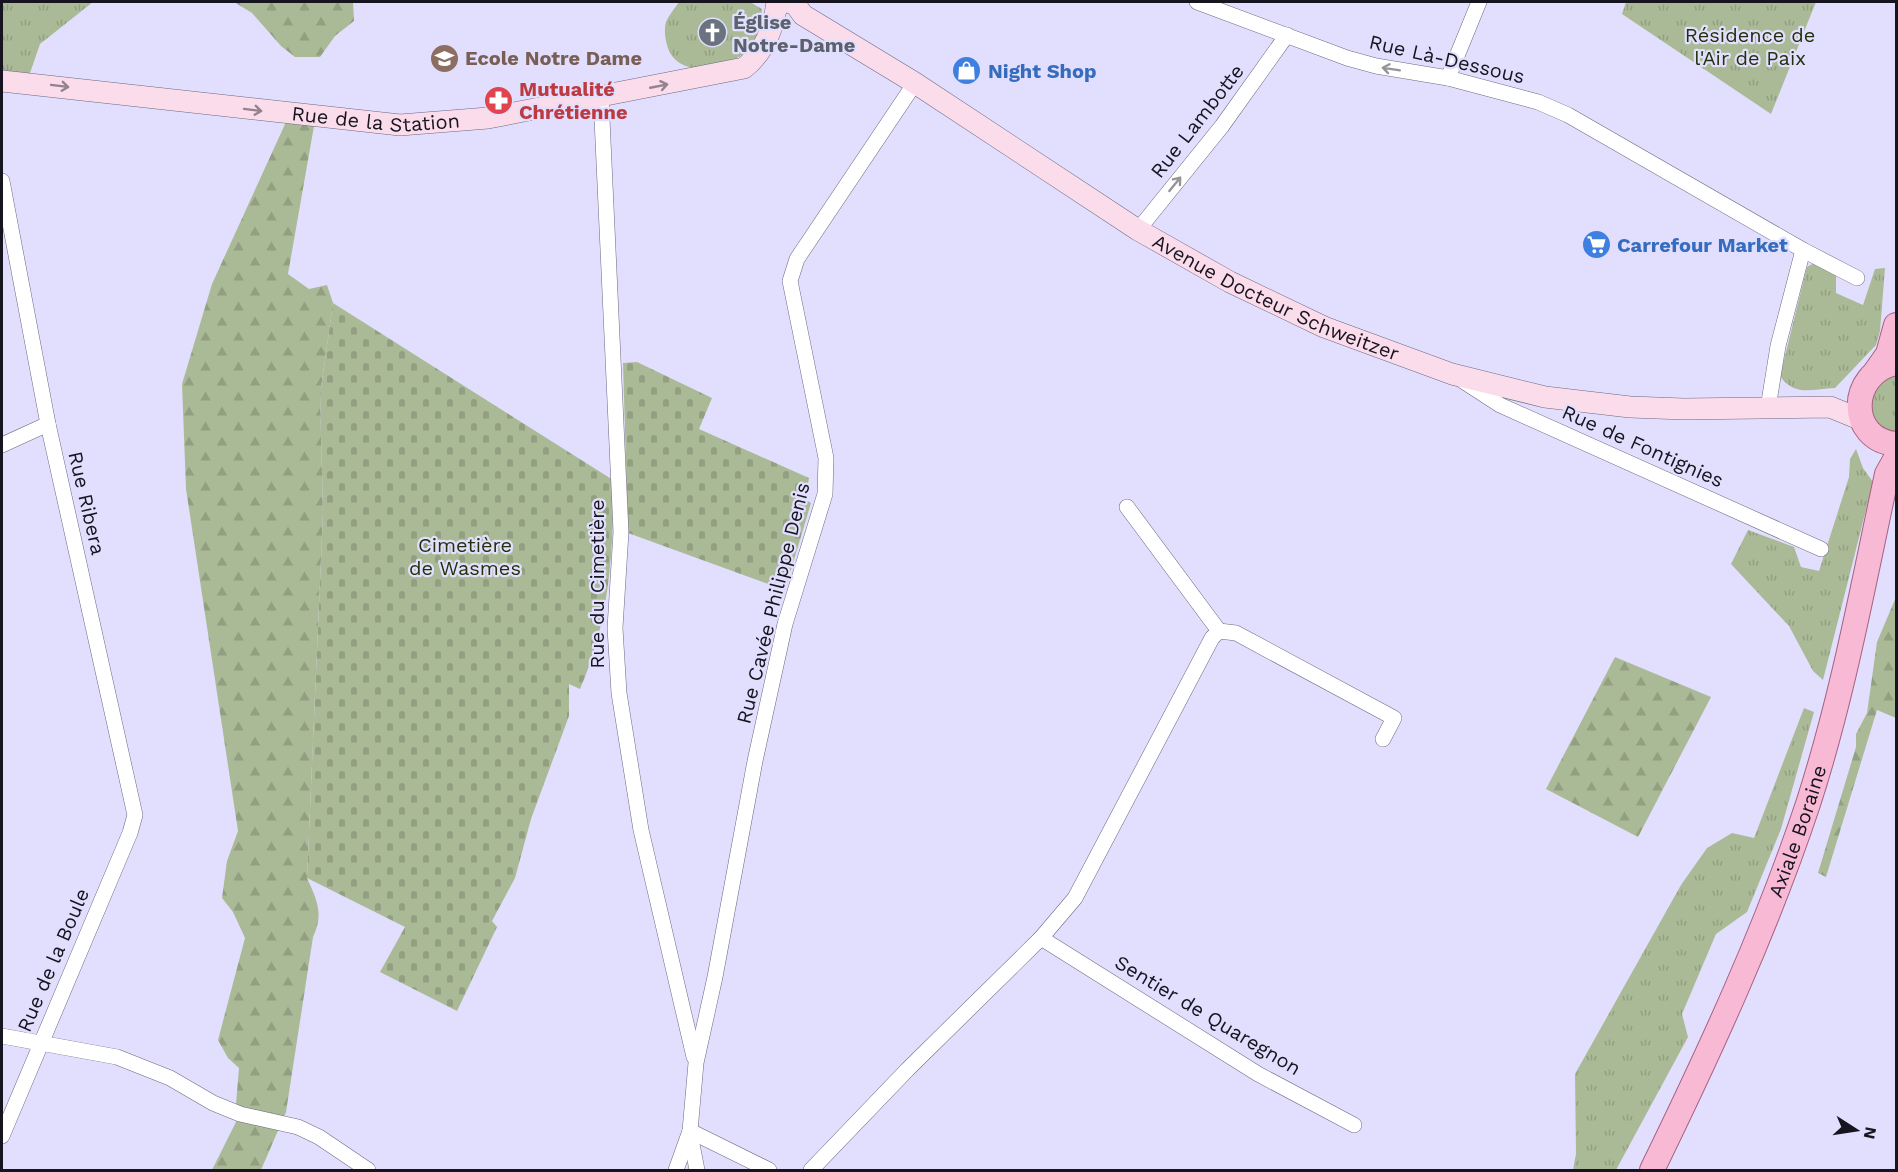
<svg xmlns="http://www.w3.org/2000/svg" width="1898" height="1172" viewBox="0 0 1898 1172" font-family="'Work Sans',sans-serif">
<defs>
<pattern id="grass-tufts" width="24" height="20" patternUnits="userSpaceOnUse" patternTransform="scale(1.5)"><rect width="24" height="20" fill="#aaba96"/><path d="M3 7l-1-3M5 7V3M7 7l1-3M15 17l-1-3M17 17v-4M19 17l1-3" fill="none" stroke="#929f81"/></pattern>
<pattern id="forest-firs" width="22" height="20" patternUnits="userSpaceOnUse" patternTransform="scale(1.5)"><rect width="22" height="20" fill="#aaba96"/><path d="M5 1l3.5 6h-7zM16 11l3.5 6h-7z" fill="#929f81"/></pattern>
<pattern id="cemetery-stones" width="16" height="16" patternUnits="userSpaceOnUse" patternTransform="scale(1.5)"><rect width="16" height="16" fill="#aaba96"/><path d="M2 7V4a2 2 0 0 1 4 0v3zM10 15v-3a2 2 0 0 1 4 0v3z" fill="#929f81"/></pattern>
</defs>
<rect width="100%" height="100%" fill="#e2dffe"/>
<g fill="url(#grass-tufts)">
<polygon points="2,2 93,2 40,44 29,76 2,76"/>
<path d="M679,2H750L762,9C761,20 762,32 756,41C739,67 678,85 667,45C665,38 664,28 666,22C669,15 675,8 679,2Z"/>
<polygon points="1626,2 1816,2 1771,114 1622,14"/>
<path d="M1816,262L1836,273V293L1863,305L1875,269L1885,268L1880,331L1876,345L1835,388C1813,389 1794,397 1780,376L1807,267Z"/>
<polygon points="1896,373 1896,436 1886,433 1871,418 1872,387"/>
<polygon points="1856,449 1863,468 1873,482 1823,680 1813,671 1789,626 1731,564 1748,530 1794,547 1801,567 1819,571 1849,477 1850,459"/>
<polygon points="1804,708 1814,712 1781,829 1747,912 1716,934 1682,1014 1688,1037 1616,1170 1573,1170 1576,1154 1575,1074 1681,885 1707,848 1732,833 1754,838"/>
</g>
<g fill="url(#forest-firs)">
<polygon points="234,2 353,2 354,21 335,36 320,57 295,57 281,46 252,13"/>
<path d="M286,122L314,126L288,274L309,289L327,285L333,303L320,395L323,513L307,878C317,900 324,914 313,937L286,1112L261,1170H212L240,1114L236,1104L239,1068L228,1058L218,1040L245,938L233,912L222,898L227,861L238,831L186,489L182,384L212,284Z"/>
<polygon points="1896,597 1896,718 1877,710 1826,877 1818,873 1856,747 1856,734 1867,713 1877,642"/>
<polygon points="1615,657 1711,697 1638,837 1546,789"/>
</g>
<g fill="url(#cemetery-stones)">
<path d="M333,303L613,480C614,550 609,624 580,689L569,684V716L531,819L515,878L492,921L497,927L457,1011L380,972L405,927L307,878L323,513L320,395Z"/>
<polygon points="637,362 712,398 699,429 809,478 805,500 811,503 785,590 628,533 623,363"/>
</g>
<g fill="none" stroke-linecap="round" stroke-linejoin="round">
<defs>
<g id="street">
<polyline points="1197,2 1347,58 1376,66 1448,78 1538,102 1568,115 1803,250 1778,346 1768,408"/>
<polyline points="1448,78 1479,2"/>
<polyline points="601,97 621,532 615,628 619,693 641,830 694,1057"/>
<polyline points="2,181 48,424 135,815 130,833 2,1136"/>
<polyline points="1138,230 1222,126 1287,35"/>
<polyline points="1803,250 1857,278"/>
<polyline points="1463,381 1500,405 1821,549"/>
<polyline points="2,445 48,424"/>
<polyline points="1127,507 1219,631"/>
<polyline points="1041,938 1075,898 1212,638 1219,631 1236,633 1394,718 1383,739"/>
<polyline points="2,1036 117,1057 170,1078 213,1103 240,1114 298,1127 319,1137 368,1170"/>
<polyline points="690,1131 769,1170"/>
<polyline points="690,1134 697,1170"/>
<polyline points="676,1170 690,1131 696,1063 715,977 755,761 785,624 825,494 826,458 790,281 797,259 915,83"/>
<polyline points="811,1170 908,1069 1041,938 1258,1074 1354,1125"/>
</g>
<g id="secondary">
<path id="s1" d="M787,2L795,4L803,15L915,83L1138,230L1230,282L1324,327L1452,374L1545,397L1630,407L1684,409L1830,407L1862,420"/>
<path id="s2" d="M2,81L400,125L488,118L744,68C765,51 774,28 777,2"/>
</g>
<g id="primary">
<path d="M1896,363C1848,373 1847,440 1896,444"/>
<polyline points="1876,371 1888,354 1896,325"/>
<path id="s3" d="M1652,1170C1710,1051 1766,930 1808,804C1843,696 1863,585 1887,474L1896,458"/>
</g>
</defs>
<use href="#street" stroke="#6b6883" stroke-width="16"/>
<use href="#secondary" stroke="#6b6883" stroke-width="22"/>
<use href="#primary" stroke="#a56182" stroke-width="26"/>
<use href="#street" stroke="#fff" stroke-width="15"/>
<use href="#secondary" stroke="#fbdcea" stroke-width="21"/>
<use href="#primary" stroke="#f7b9d4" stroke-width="24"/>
</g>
<defs><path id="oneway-shaft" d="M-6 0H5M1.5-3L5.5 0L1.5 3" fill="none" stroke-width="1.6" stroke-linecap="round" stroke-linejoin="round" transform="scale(1.5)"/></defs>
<g stroke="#96959a">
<use href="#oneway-shaft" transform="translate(1391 69) rotate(-171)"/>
<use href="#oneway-shaft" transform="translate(1175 184) rotate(-51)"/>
</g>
<g stroke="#94828f">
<use href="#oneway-shaft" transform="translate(60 86) rotate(7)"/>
<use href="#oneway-shaft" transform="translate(659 86) rotate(-11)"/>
<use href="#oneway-shaft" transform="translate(253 110) rotate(7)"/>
</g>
<defs>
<symbol id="church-disc" viewBox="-11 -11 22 22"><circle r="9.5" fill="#6b7280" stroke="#e2dffe"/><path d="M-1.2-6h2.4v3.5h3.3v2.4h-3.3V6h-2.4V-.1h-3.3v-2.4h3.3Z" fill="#fff"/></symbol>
<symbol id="school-disc" viewBox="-11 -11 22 22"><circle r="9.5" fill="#8d6e63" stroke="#e2dffe"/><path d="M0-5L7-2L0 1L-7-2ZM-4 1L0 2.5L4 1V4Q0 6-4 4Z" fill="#fff"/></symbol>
<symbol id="shop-disc" viewBox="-11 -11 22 22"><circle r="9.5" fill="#3f7fe0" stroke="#e2dffe"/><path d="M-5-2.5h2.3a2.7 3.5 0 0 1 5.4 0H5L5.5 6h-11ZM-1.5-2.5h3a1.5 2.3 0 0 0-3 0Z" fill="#fff"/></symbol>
<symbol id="pharmacy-disc" viewBox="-11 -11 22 22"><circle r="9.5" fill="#e0444e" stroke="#e2dffe"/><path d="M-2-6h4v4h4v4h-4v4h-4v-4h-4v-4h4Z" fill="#fff"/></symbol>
<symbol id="supermarket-disc" viewBox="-11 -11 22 22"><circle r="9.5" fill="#3f7fe0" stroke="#e2dffe"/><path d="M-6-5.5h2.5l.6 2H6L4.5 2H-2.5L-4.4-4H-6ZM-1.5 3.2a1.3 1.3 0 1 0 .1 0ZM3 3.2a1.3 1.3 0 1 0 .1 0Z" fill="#fff"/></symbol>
</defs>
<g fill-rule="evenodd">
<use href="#church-disc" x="696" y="16" width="33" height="33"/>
<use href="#school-disc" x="428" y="42" width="33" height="33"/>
<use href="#shop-disc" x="950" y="54" width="33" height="33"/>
<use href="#pharmacy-disc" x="482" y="84" width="33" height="33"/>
<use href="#supermarket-disc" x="1580" y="228" width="33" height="33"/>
</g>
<g text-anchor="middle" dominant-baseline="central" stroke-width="4.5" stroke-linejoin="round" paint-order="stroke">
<g font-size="20" font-weight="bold" fill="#5b616d" stroke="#e2dffe" text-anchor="start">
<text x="733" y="22">Église<tspan x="733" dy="23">Notre-Dame</tspan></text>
</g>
<g font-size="20" fill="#23310a" stroke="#e2dffe">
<text x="1750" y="35">Résidence de<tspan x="1750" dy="23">l'Air de Paix</tspan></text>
<text x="465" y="545">Cimetière<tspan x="465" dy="23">de Wasmes</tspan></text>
</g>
<g font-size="20" font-weight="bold" fill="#785e54" stroke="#e2dffe" text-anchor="start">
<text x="465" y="58">Ecole Notre Dame</text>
</g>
<g font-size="20" fill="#16141f" stroke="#e2dffe">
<text transform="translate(1447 59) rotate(13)">Rue Là-Dessous</text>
<text stroke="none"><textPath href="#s2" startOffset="376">Rue de la Station</textPath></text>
<text transform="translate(1197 121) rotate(-52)">Rue Lambotte</text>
<text stroke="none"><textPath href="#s1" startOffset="574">Avenue Docteur Schweitzer</textPath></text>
<text transform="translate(1643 446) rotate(24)">Rue de Fontignies</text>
<text transform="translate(87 503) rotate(77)">Rue Ribera</text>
<text transform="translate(597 584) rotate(-90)">Rue du Cimetière</text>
<text transform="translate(773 603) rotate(-76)">Rue Cavée Philippe Denis</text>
<text stroke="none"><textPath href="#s3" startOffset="369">Axiale Boraine</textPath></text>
<text transform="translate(53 960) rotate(-67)">Rue de la Boule</text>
<text transform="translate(1208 1015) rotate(31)">Sentier de Quaregnon</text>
</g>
<g font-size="20" font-weight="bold" fill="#366cbe" stroke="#e2dffe" text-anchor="start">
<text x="988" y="71">Night Shop</text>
<text x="1617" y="245">Carrefour Market</text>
</g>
<g font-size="20" font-weight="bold" fill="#be3a42" stroke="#e2dffe" text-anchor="start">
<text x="519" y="89">Mutualité<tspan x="519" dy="23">Chrétienne</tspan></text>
</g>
</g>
<rect width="1898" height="1172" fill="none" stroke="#16141f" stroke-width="6"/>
<g transform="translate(1856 1130) rotate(102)" stroke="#e2dffe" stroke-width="4.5" paint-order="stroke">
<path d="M0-4.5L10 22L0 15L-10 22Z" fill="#16141f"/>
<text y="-9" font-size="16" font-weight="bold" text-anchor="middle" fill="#16141f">N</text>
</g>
</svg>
